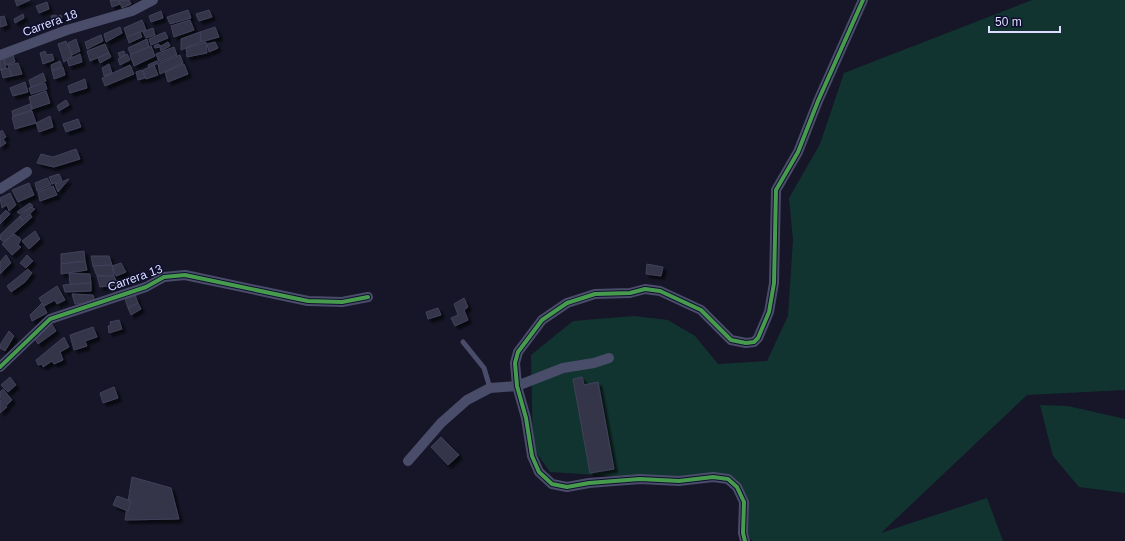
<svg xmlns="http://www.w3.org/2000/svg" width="1125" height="541" viewBox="0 0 1125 541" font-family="Helvetica,sans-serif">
<defs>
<filter id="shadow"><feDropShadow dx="3.5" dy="3.5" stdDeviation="1" flood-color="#0009"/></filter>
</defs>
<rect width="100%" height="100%" fill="#161628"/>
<g fill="#123430">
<polygon points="1032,0 1125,0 1125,390 1027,395 881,533 987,498 1003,541 752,541 746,531 741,486 709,473 663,479 550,472 533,448 531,355 573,321 634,316 668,320 695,336 718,364 767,361 788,316 793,240 789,198 820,144 844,73"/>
<polygon points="1040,405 1068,406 1125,419 1125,493 1079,487 1053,456"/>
</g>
<g fill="#353549" stroke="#41415b" filter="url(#shadow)">
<polygon points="15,0 30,0 17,6"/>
<polygon points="110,0 119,0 120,4 112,7"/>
<polygon points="119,0 129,0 131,4 122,8"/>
<polygon points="47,2 49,9 39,13 36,6"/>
<polygon points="188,10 191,18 170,24 167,17"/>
<polygon points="209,10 212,17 199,21 196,14"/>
<polygon points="161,11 163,18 151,22 149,16"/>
<polygon points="23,14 24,18 15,23 14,19"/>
<polygon points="56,15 57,17 61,15 62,18 52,20 51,16"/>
<polygon points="4,16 7,25 0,27 0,17"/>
<polygon points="142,20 146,30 127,37 124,28"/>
<polygon points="190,20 194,30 174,37 171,26"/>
<polygon points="120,27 122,33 106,42 104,34"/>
<polygon points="215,27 219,37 201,42 200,32"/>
<polygon points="153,28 155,35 146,38 143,32"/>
<polygon points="140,32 142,37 129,43 127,37"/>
<polygon points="165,32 168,38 151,45 149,39"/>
<polygon points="200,32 201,42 181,50 181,39"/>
<polygon points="101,35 103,41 87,49 85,42"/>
<polygon points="76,39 80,51 72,55 68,43"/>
<polygon points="147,39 149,47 131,55 128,48"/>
<polygon points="66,41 72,57 64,62 58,44"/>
<polygon points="168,42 170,46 161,51 160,47 155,48 154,46 158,44 161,46"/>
<polygon points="206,42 207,53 187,57 186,48"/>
<polygon points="215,42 218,48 209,52 207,44"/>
<polygon points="105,44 109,53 90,61 87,51"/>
<polygon points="151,46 155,56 134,66 130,55"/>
<polygon points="174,47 177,55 159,62 156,54"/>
<polygon points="45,51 47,55 52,54 54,60 43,64 40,53"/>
<polygon points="124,51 125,55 120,58 118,53"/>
<polygon points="109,53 111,57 100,63 98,58"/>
<polygon points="80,54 82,62 69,66 67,60"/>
<polygon points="127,54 130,60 120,65 118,59"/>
<polygon points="13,55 15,62 6,65 4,59"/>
<polygon points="180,55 183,63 160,74 158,64"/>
<polygon points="3,59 6,68 0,70 0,60"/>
<polygon points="60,61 62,66 52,71 51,65"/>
<polygon points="157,61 158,63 149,68 148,65"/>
<polygon points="18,63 22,74 12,76 8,65"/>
<polygon points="109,64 112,73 104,76 102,68"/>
<polygon points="184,64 188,74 168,82 165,72"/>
<polygon points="130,65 134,74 105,86 102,78"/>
<polygon points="154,65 158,75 146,79 143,70"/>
<polygon points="63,67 65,75 54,79 52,71"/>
<polygon points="9,68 12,76 3,78 1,70"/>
<polygon points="142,70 145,78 138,80 136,72"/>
<polygon points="43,73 46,81 31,87 29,80"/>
<polygon points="85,79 87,88 70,93 68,86"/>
<polygon points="25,82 28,92 13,96 10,88"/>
<polygon points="45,83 47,89 31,94 29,88"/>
<polygon points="46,91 50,103 32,109 29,97"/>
<polygon points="66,100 69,105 59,111 57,106"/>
<polygon points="30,104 32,110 13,116 12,111"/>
<polygon points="32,111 36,123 15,129 12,117"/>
<polygon points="50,116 53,127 39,132 36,123"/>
<polygon points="78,119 81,127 66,132 63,124"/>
<polygon points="2,130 6,137 3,139 6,143 0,147 0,132"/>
<polygon points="76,149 80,159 54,167 37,163 41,154 53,157"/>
<polygon points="59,174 62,180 52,184 49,177"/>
<polygon points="47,178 51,185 37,191 35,183"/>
<polygon points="69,179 58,192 55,184"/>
<polygon points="29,183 34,195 18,202 12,190"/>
<polygon points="53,186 57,195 40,201 38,192"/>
<polygon points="10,193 16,205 9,211 7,205 2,208 0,198"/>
<polygon points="30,203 33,206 20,214 17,212"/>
<polygon points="31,207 35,209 22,221 20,216"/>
<polygon points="6,210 10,214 0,224 0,216"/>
<polygon points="30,214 32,217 4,242 0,239 0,235 20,216 22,221"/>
<polygon points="35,231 40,239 29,249 22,241"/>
<polygon points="14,234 21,239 18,245 21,247 12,255 2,244"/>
<polygon points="84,251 85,261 61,264 61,254"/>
<polygon points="6,255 11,263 0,274 0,262"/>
<polygon points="27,255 33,261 26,268 20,263"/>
<polygon points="91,256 109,256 112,265 93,266"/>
<polygon points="85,261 87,270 61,274 61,264"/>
<polygon points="121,263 126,272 116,276 112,266"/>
<polygon points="647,264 663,267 661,276 646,274"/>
<polygon points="112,265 114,276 97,276 93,266"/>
<polygon points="28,269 32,273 25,282 11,292 7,286"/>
<polygon points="69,273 90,274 91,283 70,284"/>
<polygon points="97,276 114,276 118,285 100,287"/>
<polygon points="91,283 91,291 65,292 63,285"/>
<polygon points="57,286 65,300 57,304 55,300 44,306 39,298"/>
<polygon points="72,294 93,295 95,303 75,304"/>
<polygon points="135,295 138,303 128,308 125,299"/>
<polygon points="464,298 468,307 464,310 468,320 455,326 451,318 458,315 454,304"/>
<polygon points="42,303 47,313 32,321 30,315"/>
<polygon points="138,303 141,309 131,315 128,308"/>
<polygon points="438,308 441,315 428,319 426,312"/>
<polygon points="119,320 122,329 109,333 108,326 111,325 110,322"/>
<polygon points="51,323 56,331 38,344 34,337"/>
<polygon points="93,327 97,337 85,341 87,346 74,350 70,335"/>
<polygon points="9,331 14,336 5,351 0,348 0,345"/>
<polygon points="64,337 69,347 60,352 63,360 54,364 52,361 43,367 42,364 38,365 36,360"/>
<polygon points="10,377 16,385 8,392 1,385"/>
<polygon points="582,377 584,385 598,382 614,469 590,473 573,379"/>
<polygon points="114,387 118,398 103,403 100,393"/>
<polygon points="3,389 12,400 7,405 0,397 0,392"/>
<polygon points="0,399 7,407 0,413"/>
<polygon points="441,437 459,455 448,465 431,447"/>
<polygon points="132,477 171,488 179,519 125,520"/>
<polygon points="117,496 131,501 128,511 113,505"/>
</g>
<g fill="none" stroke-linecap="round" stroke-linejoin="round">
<polyline stroke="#4a4d69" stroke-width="5" points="463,342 484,368 490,388"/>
<g stroke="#4a4d69" stroke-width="10">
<polyline points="0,55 67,30 132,11 153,0"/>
<polyline points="0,189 27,172"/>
<polyline points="0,367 50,319 146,287 164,277 185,275 308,301 342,302 368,297"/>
<polyline points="408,461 441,423 467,400 490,388 517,386 563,368 594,363 609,358"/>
<polyline points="745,541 743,533 744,502 737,487 728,479 713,477 679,481 640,479 589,483 567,487 552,484 539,472 532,456 526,418 517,386 515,363 518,352 542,320 567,303 595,294 630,293 645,289 660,291 701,310 731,340 746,343 754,342 758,338 769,312 774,283 776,190 798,152 818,101 863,0"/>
</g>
<defs>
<g id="cycleway">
<polyline points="0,367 50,319 146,287 164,277 185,275 308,301 342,302 368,297"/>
<polyline points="745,541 743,533 744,502 737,487 728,479 713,477 679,481 640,479 589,483 567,487 552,484 539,472 532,456 526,418 517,386 515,363 518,352 542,320 567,303 595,294 630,293 645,289 660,291 701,310 731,340 746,343 754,342 758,338 769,312 774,283 776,190 798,152 818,101 863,0"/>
</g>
</defs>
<use href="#cycleway" stroke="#0f0f2f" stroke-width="6"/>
<use href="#cycleway" stroke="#469c4c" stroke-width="4"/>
</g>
<g text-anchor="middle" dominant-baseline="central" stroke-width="3" stroke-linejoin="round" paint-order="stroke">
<g font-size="12" fill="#dddeff" stroke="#0f0f2f">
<text transform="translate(50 23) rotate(-20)">Carrera 18</text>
<text transform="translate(135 278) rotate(-20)">Carrera 13</text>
</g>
</g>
<path d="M989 26v6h71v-6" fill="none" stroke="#dddeff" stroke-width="2"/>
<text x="995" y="26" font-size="12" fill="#dddeff" stroke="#0f0f2f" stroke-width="3" paint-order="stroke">50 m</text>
</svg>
